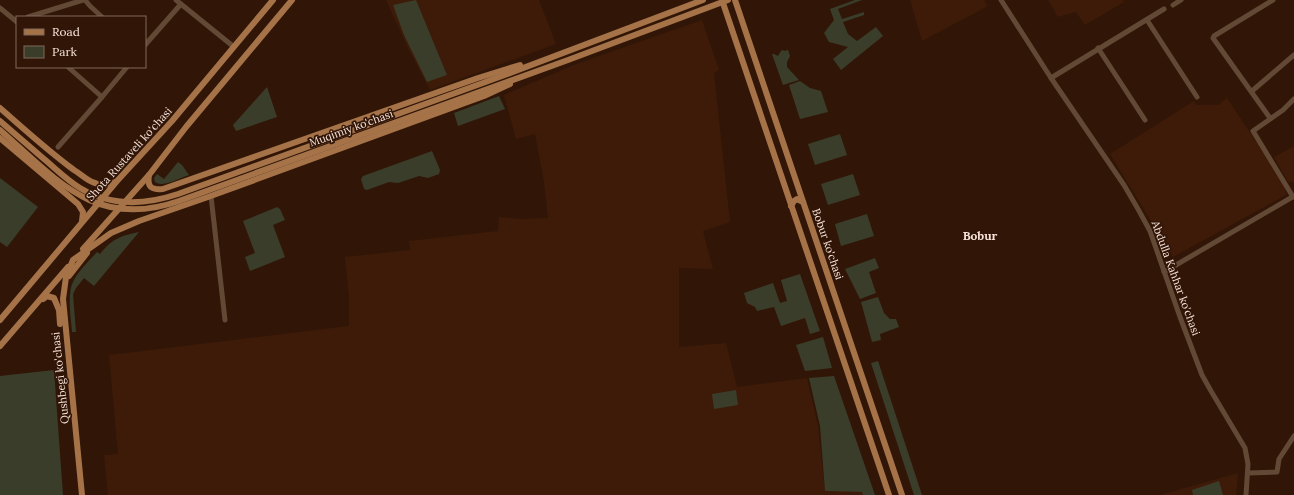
<svg xmlns="http://www.w3.org/2000/svg" width="1294" height="495" viewBox="0 0 1294 495" font-family="Lora,serif">
<rect width="100%" height="100%" fill="#311607"/>
<g fill="#3d1b08">
<polygon points="386,0 539,0 556,44 430,90 408,48"/>
<polygon points="910,0 984,0 988,6 922,41"/>
<polygon points="1048,0 1123,0 1124,2 1085,25 1076,12 1058,17"/>
<polygon points="702,20 719,70 714,73 730,222 703,231 713,269 679,268 679,347 726,343 737,387 807,378 818,426 825,491 863,492 863,495 108,495 104,455 118,454 109,355 349,326 349,298 345,257 410,250 409,241 498,231 499,217 523,219 548,218 544,182 535,134 516,139 504,95 576,64"/>
<polygon points="1227,98 1269,161 1285,188 1286,195 1173,257 1110,154 1194,101 1196,105 1218,105"/>
<polygon points="1294,146 1294,182 1288,182 1274,157"/>
<polygon points="1238,473 1236,495 1160,495"/>
</g>
<g fill="#3a3d2a">
<polygon points="416,0 447,75 427,82 404,35 393,5"/>
<polygon points="855,0 862,0 838,9 842,19 864,12 864,15 843,22 848,34 857,41 876,27 883,36 841,70 833,59 848,47 829,42 824,33 834,20 830,9"/>
<polygon points="783,50 784,51 788,50 790,56 787,62 787,67 799,80 783,85 772,54 774,54 778,56 781,51"/>
<polygon points="800,81 810,88 821,91 828,112 800,119 789,85"/>
<polygon points="267,87 277,117 236,131 233,125"/>
<polygon points="499,96 505,109 458,126 454,113"/>
<polygon points="840,134 847,155 815,165 808,144"/>
<polygon points="432,151 440,170 439,174 428,178 419,176 398,183 389,182 367,190 364,189 361,179 363,176"/>
<path d="M178,162L182,165L189,175C180,178 163,188 155,182L154,178L157,174L164,179Z"/>
<polygon points="853,174 860,195 828,205 821,184"/>
<polygon points="0,178 38,207 7,247 0,242"/>
<polygon points="277,207 280,209 285,220 273,225 285,257 250,271 245,257 255,253 243,221"/>
<polygon points="867,214 874,236 841,246 835,224"/>
<path d="M139,232L94,286L84,278L76,288L73,294L76,332H72C71,318 67,294 73,282C78,271 89,261 97,252L100,254C112,239 120,236 139,232Z"/>
<polygon points="875,258 879,268 869,272 876,293 860,299 845,269"/>
<polygon points="800,274 820,331 810,334 805,318 781,326 774,307 757,311 755,307 747,303 744,293 773,283 780,303 787,301 781,280"/>
<polygon points="878,297 884,313 890,319 896,319 899,327 880,334 881,340 872,342 861,302"/>
<polygon points="823,337 832,368 805,371 796,345"/>
<polygon points="878,361 922,495 914,495 871,363"/>
<polygon points="54,370 63,495 0,495 0,376"/>
<polygon points="834,376 875,495 863,495 862,492 825,491 820,426 809,378"/>
<polygon points="736,390 738,405 714,409 712,394"/>
<polygon points="1219,481 1223,495 1193,495 1192,490"/>
</g>
<g fill="none" stroke-linecap="round" stroke-linejoin="round">
<g stroke="#624936" stroke-width="5">
<polyline points="85,0 90,6 102,17"/>
<polyline points="176,0 234,47"/>
<polyline points="1001,0 1051,78 1124,185 1138,209 1150,231 1180,317 1202,375 1211,391 1245,448 1248,464 1246,495"/>
<polyline points="1173,5 1181,0"/>
<polyline points="0,8 17,22"/>
<polyline points="28,17 83,0"/>
<polyline points="1147,20 1197,97"/>
<polyline points="145,45 181,4"/>
<polyline points="1098,48 1145,120"/>
<polyline points="68,67 102,97"/>
<polyline points="1051,78 1164,9"/>
<polyline points="1252,91 1294,55"/>
<polyline points="1270,118 1213,38 1214,36 1273,0"/>
<polyline points="58,147 102,97 127,67"/>
<polyline points="211,196 225,320"/>
<polyline points="1293,197 1253,131 1283,110 1294,99"/>
<polyline points="1164,272 1294,196"/>
<polyline points="1248,473 1277,472 1279,459 1294,436"/>
</g>
<g stroke="#a67349" stroke-width="6">
<polyline points="722,0 889,495"/>
<polyline points="735,0 902,495"/>
<path d="M0,108C24,129 48,151 74,170C81,174 87,181 95,183C102,186 109,185 115,182"/>
<path d="M0,121C15,134 29,146 44,159C56,169 67,180 80,188C110,206 145,205 178,194L502,76L703,0"/>
<path d="M0,130C57,180 96,230 179,201L568,60L728,0"/>
<polyline points="0,138 78,204 83,212 82,221"/>
<path d="M149,175C147,187 151,190 163,189L478,78L520,65"/>
<polyline points="791,206 794,201 797,199 803,202"/>
<polyline points="83,249 149,175 186,127 292,0"/>
<polyline points="69,276 87,253"/>
<polyline points="43,299 47,296 54,298 59,310 60,324"/>
<polyline points="0,320 117,181 172,121 273,0"/>
<polyline points="0,346 68,267"/>
<polyline points="82,495 63,299 66,277 73,260 111,233 139,221 208,197 484,96 510,84"/>
</g>
</g>
<g text-anchor="middle" dominant-baseline="central" stroke-width="3.5" stroke-linejoin="round" paint-order="stroke">
<g font-size="11" fill="#f6e2d9" stroke="#311607">
<text transform="translate(351 128) rotate(-20)">Muqimiy ko'chasi</text>
<text transform="translate(129 154) rotate(-48)">Shota Rustaveli ko'chasi</text>
<text transform="translate(828 244) rotate(71)">Bobur ko'chasi</text>
<text transform="translate(1176 278) rotate(70)">Abdulla Kahhar ko'chasi</text>
<text transform="translate(60 378) rotate(-96)">Qushbegi ko'chasi</text>
</g>
<g font-size="12" font-weight="bold" fill="#f6e2d9" stroke="#311607">
<text x="980" y="235">Bobur</text>
</g>
</g>
<rect x="16" y="16" width="130" height="52" fill="#311607" stroke="#80685b"/>
<rect x="24" y="29" width="20" height="6" fill="#a67349" stroke="#80685b"/>
<text x="52" y="36" font-size="12" fill="#f6e2d9">Road</text>
<rect x="24" y="46" width="20" height="12" fill="#3a3d2a" stroke="#80685b"/>
<text x="52" y="56" font-size="12" fill="#f6e2d9">Park</text>
</svg>
